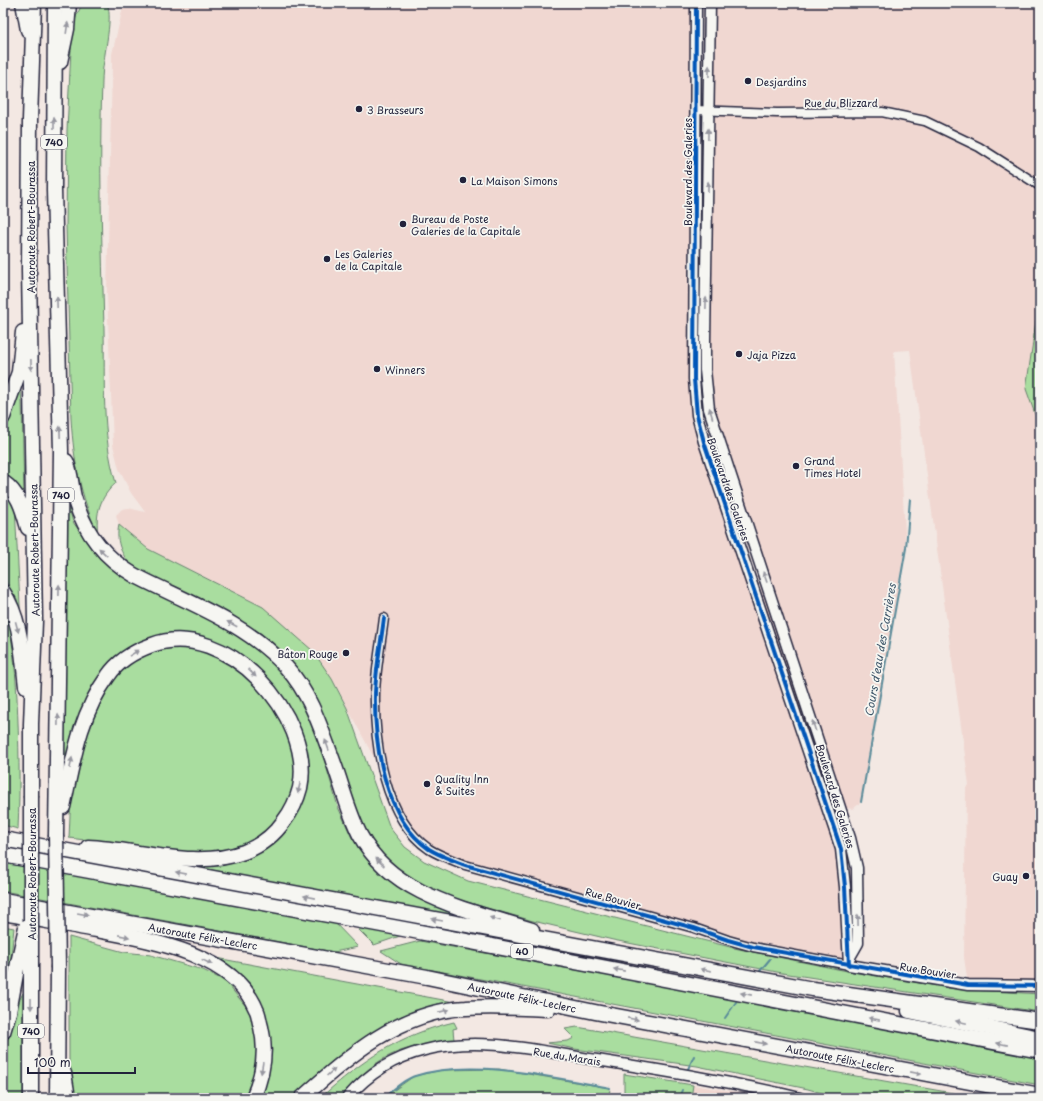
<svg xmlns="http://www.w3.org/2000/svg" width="1043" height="1101" viewBox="0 0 1043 1101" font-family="'Playpen Sans',sans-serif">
<rect width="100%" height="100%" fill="#f3e8e3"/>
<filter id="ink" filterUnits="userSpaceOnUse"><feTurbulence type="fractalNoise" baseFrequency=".025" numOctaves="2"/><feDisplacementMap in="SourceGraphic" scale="8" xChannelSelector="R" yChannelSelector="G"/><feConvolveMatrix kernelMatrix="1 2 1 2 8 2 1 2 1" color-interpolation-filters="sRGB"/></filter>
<g filter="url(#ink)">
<g fill="#f0d7d1">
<polygon points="124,3 696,3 697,415 766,613 748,532 709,409 709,3 1040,3 1040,986 968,985 964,957 966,788 969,785 910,350 894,351 906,548 861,802 853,809 832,806 841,849 849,965 753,947 441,856 408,829 387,782 332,679 263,607 148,549 119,525 116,515 122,509 128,508 145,512 131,493 119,469 113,445 107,293 112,65 112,54"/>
<polygon points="693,1085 768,1097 772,1098 691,1098"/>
</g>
<g fill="#a9dd9f" stroke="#66806d">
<path d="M83,3H107C114,20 102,59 102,81C99,163 102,246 104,329C105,380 101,433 116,483C100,497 95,513 98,535C80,493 74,464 71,419L66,226L67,130L72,30L77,14Z"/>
<polygon points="1040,315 1040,428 1026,389 1036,321"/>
<polygon points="18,391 21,391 22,403 24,501 3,476 3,433"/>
<polygon points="3,491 15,506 21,625 17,599 3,577"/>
<polygon points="66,498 73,522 93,550 115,569 251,640 282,671 305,703 317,735 338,807 352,838 374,865 503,927 181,864 251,855 305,786 291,715 211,640 170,635 138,645 105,667 84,705 63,767"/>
<path d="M119,525L148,549L263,607L313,651L332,679L347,708L390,828L405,847L424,861L468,881L734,948L852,972L955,989L1040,994V1012L782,973L613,940L533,921L442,895L412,880L391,864L380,854L365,833L339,757L286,658L135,569C122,557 115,542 119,525Z"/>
<path d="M3,602C13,634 15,665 17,698C19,742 20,785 18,829L3,825Z"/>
<polygon points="184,643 219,654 258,685 278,713 288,733 296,762 296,785 280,821 249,846 225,851 195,854 69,838 71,794 78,764 92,715 115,673 144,653"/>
<polygon points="3,861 335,923 358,947 334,952 3,891"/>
<polygon points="3,926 14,928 8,985 3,1013"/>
<polygon points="355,926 403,935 374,945"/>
<polygon points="69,937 124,952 151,955 203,970 225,981 252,1014 259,1058 248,1098 73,1098 69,1069"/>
<polygon points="420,941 1040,1056 1040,1085 401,964 381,951"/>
<polygon points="211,957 465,1004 363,1040 336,1058 291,1098 259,1098 265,1023"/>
<polygon points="23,993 23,1098 3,1098 3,1043 7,1036 12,1015"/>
<path d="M454,1022L457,1028L453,1029L454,1040C399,1047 376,1055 340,1098H320C363,1060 398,1035 454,1022Z"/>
<polygon points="577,1027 981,1098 839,1098 808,1089 697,1066 575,1049 547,1043 568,1041 574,1038 565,1029"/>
<polygon points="499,1069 610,1088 609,1098 383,1098 414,1076 442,1070"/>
<polygon points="624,1074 693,1085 691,1098 624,1098"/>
</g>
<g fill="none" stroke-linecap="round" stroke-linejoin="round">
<g stroke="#598a99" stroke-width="2">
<polyline points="861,802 906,548 910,499"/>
<polyline points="760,971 770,959"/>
<polyline points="725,1018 736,1002"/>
<polyline points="688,1069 694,1056"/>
<polyline points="621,1093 637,1098"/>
<path d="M383,1098C392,1091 404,1079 415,1076C473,1058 552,1077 610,1088"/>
<polyline points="674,1098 680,1095 682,1090"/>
</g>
<defs>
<g id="minor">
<polyline points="695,110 777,113 882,112 925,121 979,147 1040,186"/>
<path d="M384,618C381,643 376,668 375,693C374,744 384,818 429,849C440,856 453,860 465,865L694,928L728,940L753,947L849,965"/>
</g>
<g id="tertiary">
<polyline points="696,3 694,379 697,415 704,442 841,849 845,887 849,965 968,985 1040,986"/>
<polyline points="710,3 705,342 705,370 709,409 850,838 857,868 858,943 850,957"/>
<path d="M347,1098C369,1073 393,1058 425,1050C481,1035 542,1052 597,1060C665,1071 733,1082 800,1098"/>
</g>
<g id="motorway">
<polyline points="23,3 28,30"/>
<polyline points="55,3 54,190 61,451 56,835"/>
<polyline points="60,62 67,29 69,3"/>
<polyline points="3,417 19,372 23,332"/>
<path d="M66,461C71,472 71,485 74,497C84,532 103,557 134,575C186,602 246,622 286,667C310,693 321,728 333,761C342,785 348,812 360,835C393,897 470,910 532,930"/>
<path d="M3,482C19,493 23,510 28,528"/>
<path d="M3,592C21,618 22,654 26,686"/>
<polyline points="31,796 31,724 35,621 29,270 30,120 34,3"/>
<path d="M63,807C73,761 79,716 108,676C118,661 135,651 152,645C226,618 315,717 300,788C297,800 291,812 284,821C274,835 260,846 244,852C195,870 138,849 88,847"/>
<polyline points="3,839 813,989 1040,1021"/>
<polyline points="3,855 409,930 1040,1051"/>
<polyline points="3,900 427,977 595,1012 1040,1095"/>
<path d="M3,913C34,919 65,924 96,930C148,940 233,953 256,1009C259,1014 259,1021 261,1027C267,1051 263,1075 253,1098"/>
<polyline points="909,1011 1040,1038"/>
<polyline points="3,1032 9,1012 18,963"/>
<polyline points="64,1073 68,1098"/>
<polyline points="31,1098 31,965"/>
<polyline points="57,1098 58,968"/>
<path d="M302,1098C348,1056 400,1011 466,1008C494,1006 521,1008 548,1009"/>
</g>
</defs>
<use href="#minor" stroke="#22223b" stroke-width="11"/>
<use href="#tertiary" stroke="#22223b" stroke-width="13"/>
<use href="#motorway" stroke="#22223b" stroke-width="17"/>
<use href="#minor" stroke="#f6f6f2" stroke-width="8"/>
<use href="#tertiary" stroke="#f6f6f2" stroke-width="10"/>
<use href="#motorway" stroke="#f6f6f2" stroke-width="14"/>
<defs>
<g id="motorway-bridge">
<polyline points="31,796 31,965"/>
<polyline points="56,835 58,968"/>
<polyline points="18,963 26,927"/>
</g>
</defs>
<use href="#motorway-bridge" stroke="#22223b" stroke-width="17" stroke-linecap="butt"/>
<use href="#motorway-bridge" stroke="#f6f6f2" stroke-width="14"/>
<defs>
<g id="cycleway">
<polyline points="696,3 694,379 697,415 704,442 841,849 845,887 849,965"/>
<path d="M384,618C381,643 376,668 375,693C374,744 384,818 429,849C440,856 453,860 465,865L694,928L728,940L753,947L968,985L1040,986"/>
</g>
</defs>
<use href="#cycleway" stroke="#f6f6f2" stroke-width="6"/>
<use href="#cycleway" stroke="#0057b8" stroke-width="4"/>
</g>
<defs><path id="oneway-solid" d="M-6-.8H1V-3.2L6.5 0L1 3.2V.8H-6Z"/></defs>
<g fill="#9797a0">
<use href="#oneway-solid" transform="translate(67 28) rotate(-82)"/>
<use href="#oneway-solid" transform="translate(709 71) rotate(-89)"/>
<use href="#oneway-solid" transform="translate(54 123) rotate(-90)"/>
<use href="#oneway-solid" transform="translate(708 134) rotate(-89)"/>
<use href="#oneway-solid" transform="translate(708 187) rotate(-89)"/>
<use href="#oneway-solid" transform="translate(57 302) rotate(-92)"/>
<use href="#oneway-solid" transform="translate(706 303) rotate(-89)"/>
<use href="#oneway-solid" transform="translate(31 365) rotate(89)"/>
<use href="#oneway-solid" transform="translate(711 413) rotate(-106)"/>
<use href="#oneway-solid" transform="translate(60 432) rotate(-92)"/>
<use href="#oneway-solid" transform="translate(103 552) rotate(-136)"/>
<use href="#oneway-solid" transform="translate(765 577) rotate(-110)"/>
<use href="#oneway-solid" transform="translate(59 590) rotate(-89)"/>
<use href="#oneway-solid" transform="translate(232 624) rotate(-152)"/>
<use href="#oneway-solid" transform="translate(17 627) rotate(75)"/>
<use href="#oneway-solid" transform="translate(134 653) rotate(-32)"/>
<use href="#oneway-solid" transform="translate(252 673) rotate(44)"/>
<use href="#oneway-solid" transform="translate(58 720) rotate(-89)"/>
<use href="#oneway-solid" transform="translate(814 726) rotate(-108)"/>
<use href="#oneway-solid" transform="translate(327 745) rotate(-110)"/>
<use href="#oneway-solid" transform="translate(71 763) rotate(-79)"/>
<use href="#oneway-solid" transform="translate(299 788) rotate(103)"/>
<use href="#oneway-solid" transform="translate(380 862) rotate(-136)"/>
<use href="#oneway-solid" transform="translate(181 873) rotate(-169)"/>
<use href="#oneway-solid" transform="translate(309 897) rotate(-169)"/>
<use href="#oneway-solid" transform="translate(83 914) rotate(10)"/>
<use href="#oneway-solid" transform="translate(495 919) rotate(-162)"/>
<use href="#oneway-solid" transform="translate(437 920) rotate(-170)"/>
<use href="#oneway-solid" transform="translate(858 920) rotate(-91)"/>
<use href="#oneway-solid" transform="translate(124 936) rotate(11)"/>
<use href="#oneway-solid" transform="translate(207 962) rotate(26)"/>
<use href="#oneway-solid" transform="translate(619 970) rotate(-169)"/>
<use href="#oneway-solid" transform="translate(706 970) rotate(-170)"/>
<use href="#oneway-solid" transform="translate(746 994) rotate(-169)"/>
<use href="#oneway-solid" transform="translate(31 1004) rotate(90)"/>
<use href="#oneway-solid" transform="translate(444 1011) rotate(-13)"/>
<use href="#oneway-solid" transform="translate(633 1019) rotate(11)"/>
<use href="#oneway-solid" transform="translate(874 1019) rotate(-169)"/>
<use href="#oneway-solid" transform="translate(961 1022) rotate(-168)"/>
<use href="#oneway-solid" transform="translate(761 1043) rotate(11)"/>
<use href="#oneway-solid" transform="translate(1002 1044) rotate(-169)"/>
<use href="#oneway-solid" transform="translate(262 1068) rotate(99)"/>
<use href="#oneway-solid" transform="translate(331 1072) rotate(-42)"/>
<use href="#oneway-solid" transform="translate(916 1073) rotate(11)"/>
</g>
</g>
<g fill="#22223b" stroke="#f6f6f2" stroke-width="1.5">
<circle cx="748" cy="81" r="4"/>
<circle cx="359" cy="109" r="4"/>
<circle cx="463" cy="180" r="4"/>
<circle cx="403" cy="224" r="4"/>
<circle cx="327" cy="259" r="4"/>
<circle cx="739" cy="354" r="4"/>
<circle cx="377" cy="369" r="4"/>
<circle cx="796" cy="466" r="4"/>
<circle cx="346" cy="653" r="4"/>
<circle cx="427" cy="784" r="4"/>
<circle cx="1026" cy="876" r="4"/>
</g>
<g text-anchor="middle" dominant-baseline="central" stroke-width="3.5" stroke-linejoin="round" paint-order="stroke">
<g fill="#f6f6f2" stroke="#626272" stroke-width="1">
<rect x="41" y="135" width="26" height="14" rx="3"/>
<rect x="48" y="488" width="26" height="14" rx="3"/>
<rect x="511" y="944" width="22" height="14" rx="3"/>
<rect x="18" y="1024" width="26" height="14" rx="3"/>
</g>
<g font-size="9" font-weight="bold" fill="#22223b">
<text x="54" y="142">740</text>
<text x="61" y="495">740</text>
<text x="522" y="951">40</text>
<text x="31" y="1031">740</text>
</g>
<g font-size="10" fill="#22223b" stroke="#f6f6f2" text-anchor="start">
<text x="756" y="81">Desjardins</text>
<text x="367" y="109">3 Brasseurs</text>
<text x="471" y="180">La Maison Simons</text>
<text x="411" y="218">Bureau de Poste<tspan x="411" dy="12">Galeries de la Capitale</tspan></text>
<text x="335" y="253">Les Galeries<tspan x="335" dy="12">de la Capitale</tspan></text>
<text x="747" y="354">Jaja Pizza</text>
<text x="385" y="369">Winners</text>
<text x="804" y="460">Grand<tspan x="804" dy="12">Times Hotel</tspan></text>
<text x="338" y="653" text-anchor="end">Bâton Rouge</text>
<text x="435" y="778">Quality Inn<tspan x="435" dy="12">&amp; Suites</tspan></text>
<text x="1018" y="876" text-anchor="end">Guay</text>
</g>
<g font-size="10" fill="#22223b" stroke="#f6f6f2">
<text x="841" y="102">Rue du Blizzard</text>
<text transform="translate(687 172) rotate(-90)">Boulevard des Galeries</text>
<text transform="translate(30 227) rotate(-90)">Autoroute Robert-Bourassa</text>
<text transform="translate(729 489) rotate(71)">Boulevard des Galeries</text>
<text transform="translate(34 550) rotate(-91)">Autoroute Robert-Bourassa</text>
<text transform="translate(836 796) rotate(73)">Boulevard des Galeries</text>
<text transform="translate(31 874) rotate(-90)">Autoroute Robert-Bourassa</text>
<text transform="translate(613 898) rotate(15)">Rue Bouvier</text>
<text transform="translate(203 936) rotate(10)">Autoroute Félix-Leclerc</text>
<text transform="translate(928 970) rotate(9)">Rue Bouvier</text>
<text transform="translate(522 997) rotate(12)">Autoroute Félix-Leclerc</text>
<text transform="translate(567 1056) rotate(9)">Rue du Marais</text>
<text transform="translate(840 1058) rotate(11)">Autoroute Félix-Leclerc</text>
</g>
<g font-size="11" font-style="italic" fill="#3e566a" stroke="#f6f6f2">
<text transform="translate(880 650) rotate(-80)">Cours d'eau des Carrières</text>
</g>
</g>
<rect width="1043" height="1101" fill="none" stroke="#f6f6f2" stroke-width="16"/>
<rect x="8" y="8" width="1027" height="1085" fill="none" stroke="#22223b" stroke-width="1.5" filter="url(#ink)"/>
<path d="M28 1067v6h107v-6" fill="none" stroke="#22223b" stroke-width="2"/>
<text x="34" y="1067" font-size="12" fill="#22223b" stroke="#f6f6f2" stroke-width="3" paint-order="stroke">100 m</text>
</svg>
